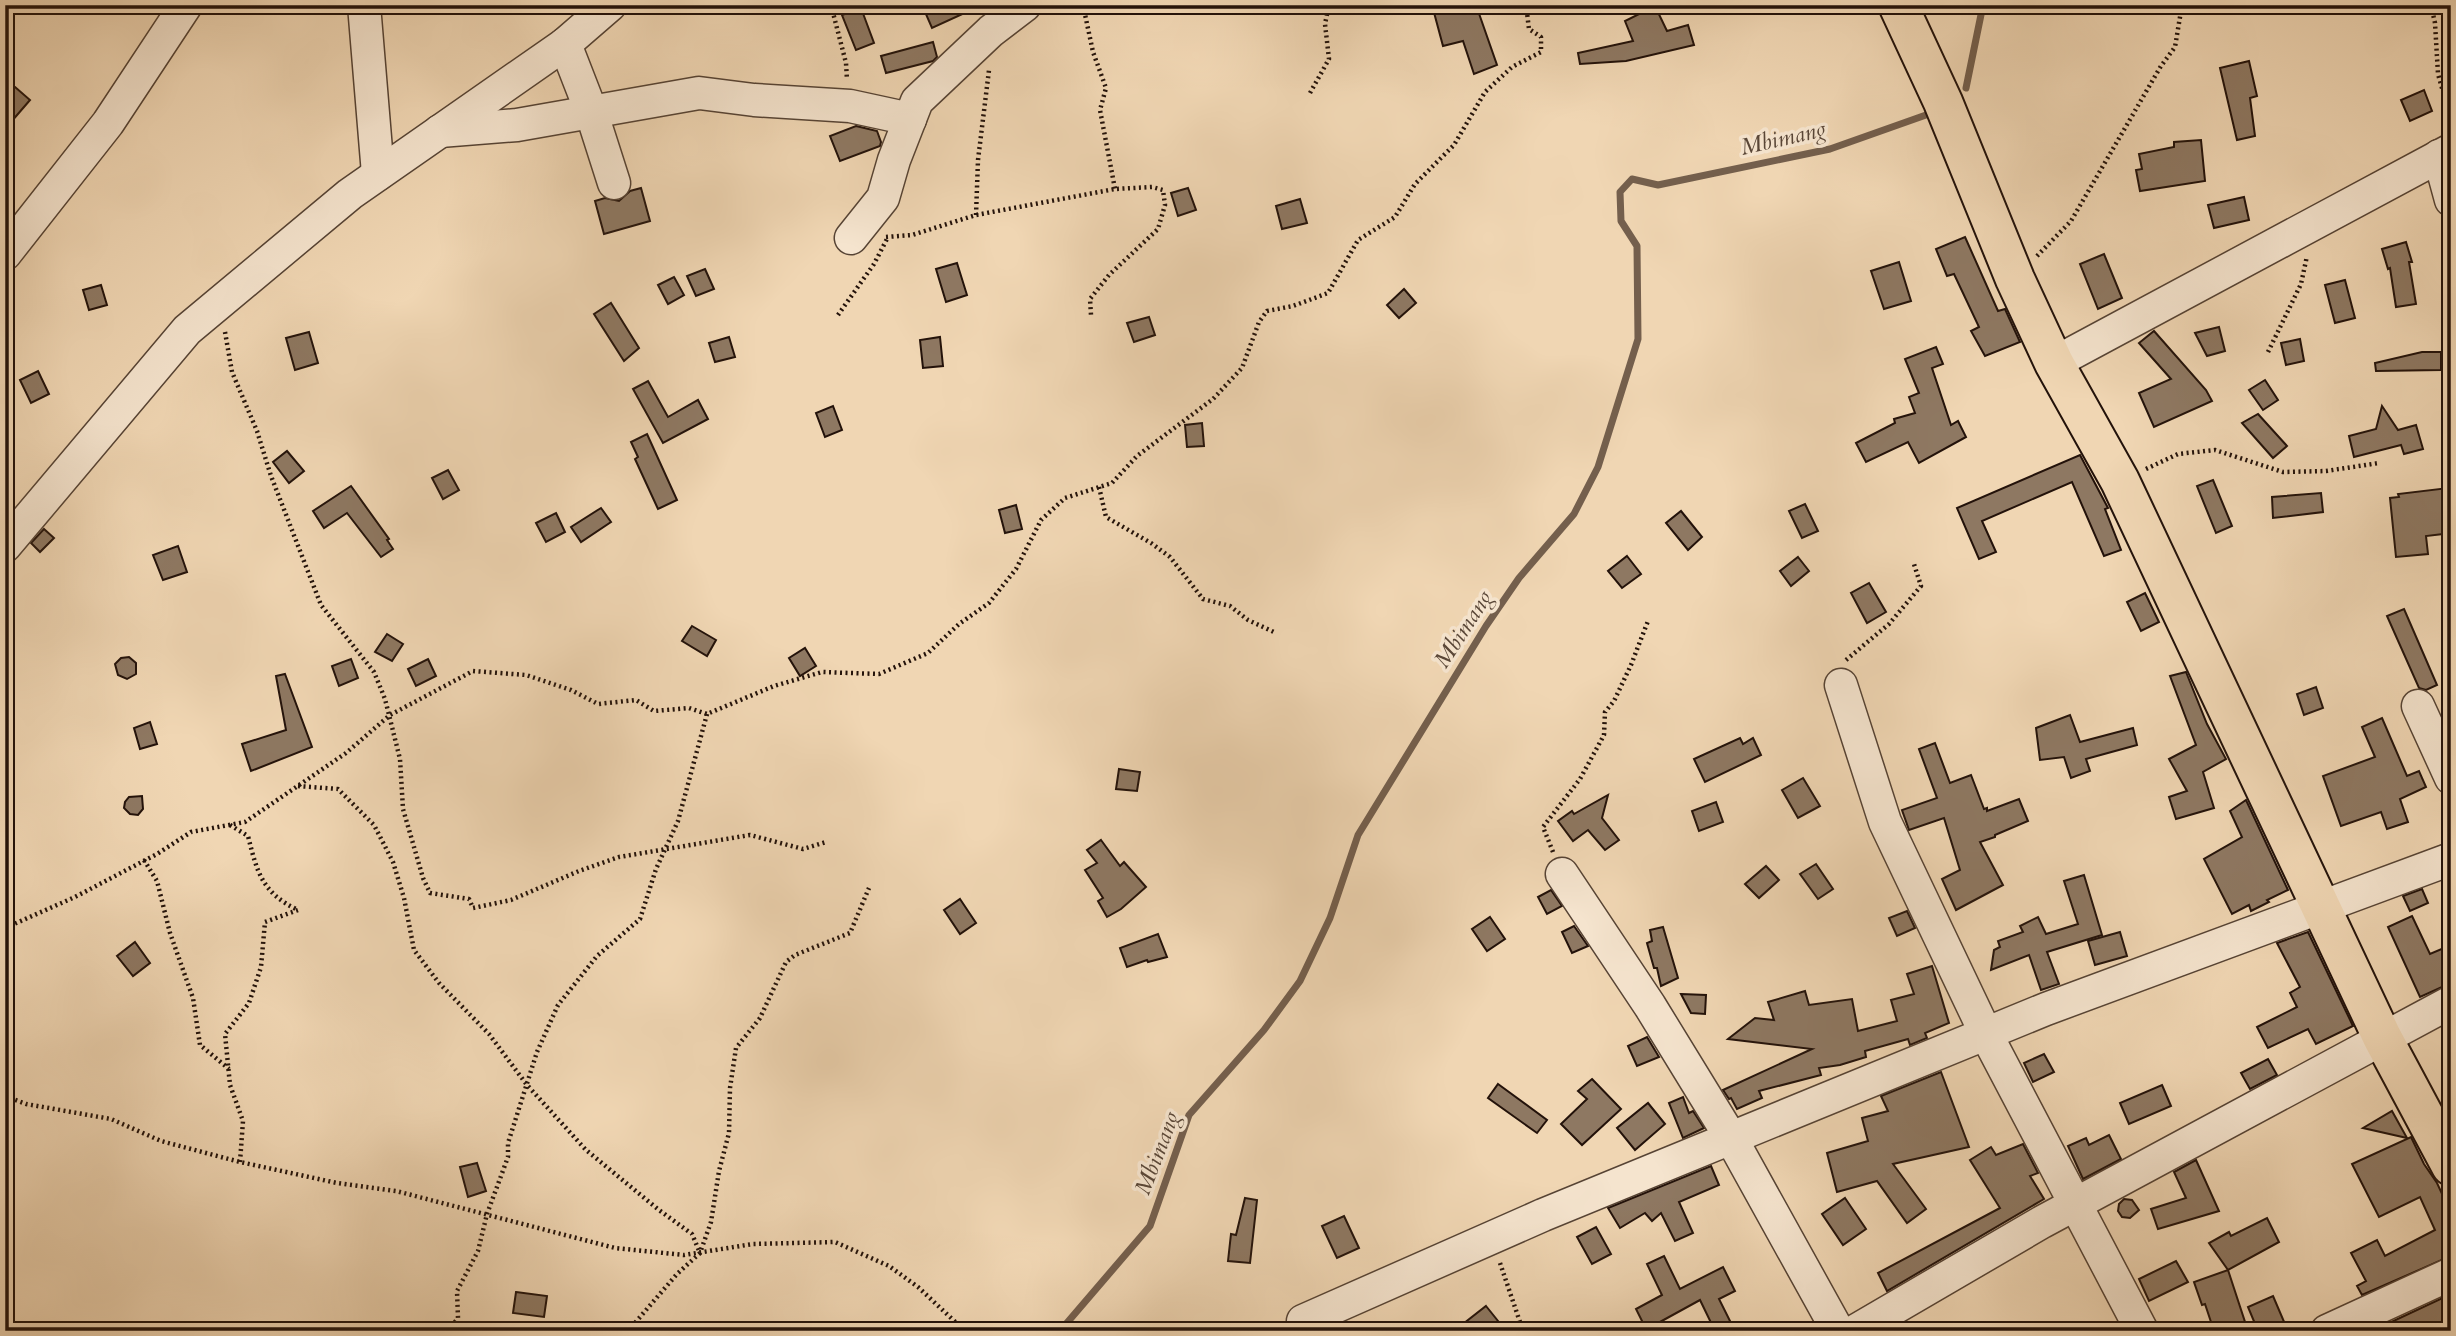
<svg xmlns="http://www.w3.org/2000/svg" width="2456" height="1336" viewBox="0 0 2456 1336" font-family="Cardo,serif">
<rect width="100%" height="100%" fill="#f0d6b3"/>
<filter id="stains"><feTurbulence type="fractalNoise" baseFrequency=".00286" numOctaves="4"/><feColorMatrix values="0 0 0 0 .2 0 0 0 0 .09 0 0 0 0 .02 0 0 0 .5 -.17"/></filter>
<radialGradient id="worn" r=".72"><stop offset=".6" stop-color="#630" stop-opacity="0"/><stop offset="1" stop-color="#630" stop-opacity=".3"/></radialGradient>
<g fill="none" stroke-linecap="round" stroke-linejoin="round">
<g stroke="#745f4d" stroke-width="7">
<polyline points="1966,88 1983,5"/>
<polyline points="1060,1331 1150,1226 1189,1115 1264,1030 1300,981 1330,918 1358,835 1486,626 1519,578 1574,514 1598,467 1638,339 1637,246 1621,221 1620,192 1632,179 1658,185 1830,149 1926,115"/>
</g>
</g>
<g fill="#8e7862" stroke="#23120a" stroke-width="2">
<polygon points="922,5 982,5 932,28"/>
<polygon points="1432,5 1476,5 1497,65 1474,74 1463,41 1443,46"/>
<polygon points="1655,6 1667,31 1688,25 1694,45 1626,61 1580,64 1578,53 1633,41 1625,21"/>
<polygon points="861,8 874,43 856,50 842,15"/>
<polygon points="933,42 937,57 933,61 886,73 881,56"/>
<polygon points="2249,61 2257,96 2250,98 2255,136 2237,140 2220,68"/>
<polygon points="15,87 30,100 5,129 5,97"/>
<polygon points="2424,90 2432,111 2410,121 2401,100"/>
<polygon points="856,126 877,131 881,142 880,146 840,161 830,136"/>
<polygon points="2201,140 2205,181 2140,191 2136,170 2142,169 2139,154 2174,147 2174,142"/>
<polygon points="641,188 650,221 604,234 595,201 605,198 619,201 630,191"/>
<polygon points="1188,188 1196,210 1178,216 1171,193"/>
<polygon points="2244,197 2249,220 2214,228 2208,205"/>
<polygon points="1300,199 1307,223 1282,229 1276,206"/>
<polygon points="1965,237 1998,311 2005,309 2020,342 1985,356 1971,331 1979,327 1954,274 1947,276 1936,249"/>
<polygon points="2406,242 2412,262 2409,262 2416,304 2396,307 2390,268 2388,269 2382,249"/>
<polygon points="2104,254 2122,298 2098,309 2080,264"/>
<polygon points="1899,262 1911,301 1884,309 1871,271"/>
<polygon points="957,263 967,295 946,302 936,269"/>
<polygon points="705,269 714,289 696,296 687,276"/>
<polygon points="674,277 684,295 668,304 658,285"/>
<polygon points="2345,280 2355,318 2335,323 2325,285"/>
<polygon points="101,285 107,305 89,310 83,290"/>
<polygon points="1404,289 1416,303 1399,318 1387,305"/>
<polygon points="611,303 639,348 624,361 594,314"/>
<polygon points="1149,317 1155,335 1134,342 1127,323"/>
<polygon points="2219,327 2225,351 2207,356 2195,333"/>
<polygon points="2154,331 2206,390 2212,401 2154,427 2139,393 2171,379 2139,343"/>
<polygon points="309,332 318,363 295,370 286,338"/>
<polygon points="729,337 735,357 715,362 709,343"/>
<polygon points="940,337 943,366 923,368 920,340"/>
<polygon points="2300,339 2304,361 2286,365 2281,343"/>
<polygon points="1936,347 1943,364 1932,368 1951,425 1958,421 1966,437 1919,463 1908,442 1866,462 1856,443 1895,423 1894,419 1915,413 1909,397 1919,393 1905,359"/>
<polygon points="2422,352 2441,352 2441,370 2376,371 2375,363"/>
<polygon points="38,371 49,394 31,403 20,380"/>
<polygon points="2265,380 2278,400 2263,410 2249,390"/>
<polygon points="648,381 668,417 698,400 708,419 663,443 633,389"/>
<polygon points="833,406 842,430 825,437 816,413"/>
<polygon points="2382,406 2398,430 2416,425 2423,449 2404,454 2401,445 2354,457 2349,436 2376,429"/>
<polygon points="2258,414 2287,446 2273,458 2242,423"/>
<polygon points="1202,423 1204,446 1187,447 1185,425"/>
<polygon points="647,434 677,500 658,509 635,459 638,457 631,442"/>
<polygon points="287,451 304,471 289,483 273,462"/>
<polygon points="2080,455 2108,508 2105,509 2121,550 2104,556 2072,482 1982,521 1996,552 1979,559 1957,508"/>
<polygon points="448,470 459,490 443,499 432,478"/>
<polygon points="2213,480 2232,526 2216,533 2197,486"/>
<polygon points="351,486 389,539 387,540 393,549 381,557 347,513 324,528 313,511"/>
<polygon points="2448,488 2451,533 2426,536 2428,554 2396,557 2390,498 2399,497 2398,494"/>
<polygon points="2321,493 2323,512 2273,518 2272,497"/>
<polygon points="1805,504 1818,531 1802,538 1789,511"/>
<polygon points="1016,505 1022,529 1005,533 999,510"/>
<polygon points="601,508 611,522 581,542 571,527"/>
<polygon points="1681,511 1702,537 1688,550 1666,523"/>
<polygon points="556,513 565,532 546,542 536,523"/>
<polygon points="44,529 54,538 40,552 31,543"/>
<polygon points="178,546 187,572 163,580 153,555"/>
<polygon points="1627,556 1641,574 1622,588 1608,571"/>
<polygon points="1798,557 1809,571 1791,586 1780,571"/>
<polygon points="1869,583 1886,612 1867,623 1851,593"/>
<polygon points="2145,593 2159,622 2141,631 2127,602"/>
<polygon points="2404,609 2437,685 2426,690 2419,688 2387,616"/>
<polygon points="692,626 716,640 707,656 682,641"/>
<polygon points="387,634 403,644 392,661 375,652"/>
<polygon points="805,648 816,666 800,676 789,658"/>
<polygon points="129,657 136,663 136,674 127,679 118,675 115,664 121,658"/>
<polygon points="351,659 358,678 339,686 332,666"/>
<polygon points="428,659 436,676 416,686 408,669"/>
<polygon points="2186,672 2207,724 2226,759 2203,772 2214,808 2176,819 2169,797 2187,791 2169,759 2196,745 2170,676"/>
<polygon points="285,674 312,747 251,771 242,744 286,730 276,676"/>
<polygon points="2316,687 2323,708 2304,715 2297,694"/>
<polygon points="2070,715 2080,742 2133,728 2137,745 2086,759 2090,771 2071,778 2064,757 2040,760 2036,728"/>
<polygon points="2382,718 2407,776 2419,771 2426,787 2400,799 2408,822 2387,829 2381,812 2341,826 2323,776 2375,757 2362,727"/>
<polygon points="150,722 157,744 140,749 134,728"/>
<polygon points="1740,738 1743,744 1753,738 1761,755 1705,782 1694,759"/>
<polygon points="1935,743 1950,783 1971,775 1984,809 1987,808 1987,811 2019,799 2028,821 1995,835 1995,837 1980,842 2003,885 1956,910 1942,879 1960,870 1944,818 1909,830 1902,810 1937,798 1919,749"/>
<polygon points="1119,769 1140,772 1137,791 1116,789"/>
<polygon points="1803,778 1820,806 1798,818 1782,790"/>
<polygon points="1608,795 1602,818 1619,840 1605,850 1588,830 1573,841 1558,821 1572,811 1574,814"/>
<polygon points="142,796 143,809 138,815 130,814 124,808 125,802 129,797"/>
<polygon points="2246,800 2288,890 2267,900 2269,902 2251,911 2249,905 2232,914 2204,859 2242,837 2230,811"/>
<polygon points="1716,802 1723,822 1699,831 1692,811"/>
<polygon points="1101,840 1120,866 1124,862 1146,887 1121,909 1107,917 1098,901 1103,898 1085,870 1097,863 1087,850"/>
<polygon points="1816,864 1833,889 1818,899 1800,874"/>
<polygon points="1766,866 1779,880 1759,898 1745,884"/>
<polygon points="2084,875 2102,935 2047,952 2059,984 2041,990 2029,955 1991,970 1994,950 2000,947 1998,941 2023,932 2020,926 2038,917 2046,934 2078,924 2064,881"/>
<polygon points="2422,889 2428,903 2410,911 2403,896"/>
<polygon points="1551,890 1562,906 1547,914 1538,897"/>
<polygon points="960,899 976,923 960,934 944,910"/>
<polygon points="1907,911 1915,928 1897,936 1889,918"/>
<polygon points="2412,916 2430,954 2451,945 2451,983 2420,997 2388,927"/>
<polygon points="1490,917 1505,939 1487,951 1472,929"/>
<polygon points="1574,926 1588,946 1572,953 1562,932"/>
<polygon points="1663,927 1678,978 1661,986 1657,968 1654,968 1647,943 1652,941 1650,930"/>
<polygon points="2120,932 2127,956 2095,965 2088,941"/>
<polygon points="2308,932 2353,1026 2316,1044 2308,1029 2268,1048 2257,1027 2297,1007 2290,993 2300,987 2277,943"/>
<polygon points="1158,934 1167,957 1148,962 1147,960 1127,967 1120,948"/>
<polygon points="135,942 150,963 133,976 117,956"/>
<polygon points="1932,966 1949,1023 1925,1033 1927,1038 1910,1045 1908,1039 1865,1051 1866,1057 1840,1065 1819,1068 1821,1075 1759,1091 1762,1098 1737,1109 1731,1098 1729,1099 1723,1090 1812,1049 1728,1039 1755,1018 1774,1020 1768,1002 1805,991 1809,1005 1852,999 1858,1031 1897,1021 1891,1000 1914,994 1907,974"/>
<polygon points="1681,994 1706,995 1705,1014 1691,1013"/>
<polygon points="1647,1037 1659,1057 1637,1066 1628,1046"/>
<polygon points="2044,1054 2054,1072 2033,1082 2024,1063"/>
<polygon points="2268,1059 2277,1075 2250,1089 2241,1073"/>
<polygon points="1941,1072 1969,1147 1893,1164 1926,1209 1907,1223 1877,1181 1837,1192 1827,1153 1868,1141 1862,1118 1888,1111 1881,1096"/>
<polygon points="1592,1079 1621,1109 1582,1145 1561,1124 1587,1099 1578,1091"/>
<polygon points="1498,1084 1547,1120 1537,1133 1488,1098"/>
<polygon points="2162,1085 2171,1106 2129,1124 2120,1103"/>
<polygon points="1683,1097 1689,1113 1693,1111 1704,1128 1683,1138 1669,1103"/>
<polygon points="1648,1103 1665,1124 1635,1150 1617,1128"/>
<polygon points="2392,1111 2407,1138 2363,1128"/>
<polygon points="2109,1135 2121,1159 2083,1179 2068,1146 2086,1138 2089,1145"/>
<polygon points="2411,1137 2424,1164 2437,1183 2451,1213 2451,1256 2362,1295 2357,1286 2366,1281 2351,1253 2377,1240 2385,1256 2435,1230 2420,1197 2379,1217 2352,1164"/>
<polygon points="2023,1144 2038,1173 2030,1176 2044,1199 1887,1291 1878,1273 2000,1208 1970,1160 1991,1147 1996,1155"/>
<polygon points="2196,1160 2219,1211 2158,1229 2151,1209 2186,1198 2174,1172"/>
<polygon points="477,1163 486,1191 468,1197 460,1167"/>
<polygon points="1711,1166 1719,1185 1679,1202 1693,1233 1675,1241 1661,1213 1652,1221 1645,1213 1620,1228 1608,1208"/>
<polygon points="1245,1198 1257,1200 1250,1263 1228,1261 1231,1234 1236,1235"/>
<polygon points="1845,1198 1866,1229 1843,1245 1822,1214"/>
<polygon points="2124,1199 2132,1200 2139,1210 2130,1218 2122,1217 2118,1211 2119,1204"/>
<polygon points="1344,1216 1359,1248 1337,1258 1322,1226"/>
<polygon points="2267,1218 2279,1242 2228,1270 2209,1243 2229,1232 2231,1236"/>
<polygon points="1596,1227 1611,1254 1592,1264 1577,1237"/>
<polygon points="1664,1256 1680,1289 1723,1267 1735,1291 1719,1299 1735,1331 1715,1331 1700,1300 1649,1328 1648,1326 1645,1327 1636,1309 1662,1295 1647,1264"/>
<polygon points="2176,1261 2188,1282 2149,1301 2139,1279"/>
<polygon points="2228,1270 2246,1325 2229,1331 2214,1331 2205,1304 2202,1305 2194,1282"/>
<polygon points="516,1292 547,1296 544,1317 513,1313"/>
<polygon points="2451,1294 2451,1331 2372,1331"/>
<polygon points="2273,1296 2288,1331 2258,1331 2248,1307"/>
<polygon points="1486,1306 1506,1331 1454,1331"/>
</g>
<g fill="none" stroke-linecap="round" stroke-linejoin="round">
<defs>
<g id="minor">
<polyline points="364,5 378,174"/>
<polyline points="565,44 591,111 614,183"/>
<polyline points="440,131 517,125 699,93 754,100 850,106 910,119"/>
<polyline points="2439,156 2451,200"/>
<polyline points="851,238 883,198 894,160 917,101 991,31 1025,5"/>
<polyline points="5,254 108,123 186,5"/>
<polyline points="2054,363 2451,150"/>
<polyline points="5,546 187,330 350,194 565,44 610,5"/>
<polyline points="1841,685 1885,822 1986,1034 2142,1331"/>
<polyline points="2418,706 2451,778"/>
<polyline points="1562,874 1650,1006 1731,1138 1838,1331"/>
<polyline points="1303,1321 1543,1215 2046,1009 2451,859"/>
<polyline points="1855,1331 2042,1222 2451,1002"/>
<polyline points="2327,1331 2451,1274"/>
</g>
<polyline id="major" points="1898,5 1943,102 2015,279 2054,363 2120,481 2382,1037 2451,1166"/>
</defs>
<use href="#minor" stroke="#564334" stroke-width="35"/>
<use href="#major" stroke="#23120a" stroke-width="42"/>
<g stroke="#23120a" stroke-width="4.5" stroke-dasharray="2 3.5" stroke-linecap="butt">
<polyline points="831,5 846,63 847,80"/>
<polyline points="1083,5 1093,52 1106,88 1100,110 1115,189"/>
<polyline points="2431,5 2435,23 2438,74 2451,120"/>
<polyline points="1310,93 1329,59 1325,24 1329,5"/>
<polyline points="976,215 978,160 989,70"/>
<polyline points="886,237 912,235 976,215 1115,189 1152,187 1163,190 1165,205 1158,229 1109,275 1090,299 1091,315"/>
<polyline points="2037,256 2071,221 2161,66 2175,47 2182,5"/>
<polyline points="838,315 874,264 888,237"/>
<polyline points="225,332 232,372 257,431 271,476 321,605 374,672 385,699 400,759 403,809 423,878 430,893 469,899 473,908 511,900 579,871 619,857 750,835 803,849 826,842"/>
<polyline points="2268,352 2301,284 2307,256"/>
<polyline points="2146,469 2178,454 2215,450 2283,472 2326,471 2379,463"/>
<polyline points="1099,487 1106,517 1151,543 1170,557 1203,599 1230,606 1248,620 1276,633"/>
<polyline points="1846,660 1889,624 1921,586 1914,564"/>
<polyline points="298,786 338,789 374,825 393,862 404,898 414,950 439,983 489,1034 527,1085 586,1150 659,1210 692,1234 700,1253"/>
<path d="M230,825L248,836C257,872 262,893 298,910"/>
<polyline points="1553,852 1543,827 1580,779 1604,735 1605,712 1614,701 1631,665 1648,621"/>
<polyline points="144,860 157,881 170,933 193,998 200,1045 229,1069"/>
<polyline points="5,928 75,897 157,854 191,832 245,822 346,753 390,715 473,671 526,675 571,690 598,704 636,700 654,711 689,708 707,714 774,686 822,672 879,674 928,653 959,624 989,603 1016,569 1041,520 1065,498 1112,483 1137,456 1213,399 1242,368 1259,322 1267,311 1293,306 1328,293 1358,240 1395,217 1415,184 1454,145 1485,92 1512,67 1541,52 1541,37 1529,29 1526,5"/>
<polyline points="5,1096 26,1104 111,1119 161,1141 240,1162 337,1183 396,1191 615,1248 684,1255 753,1244 835,1242 889,1266 918,1287 965,1331"/>
<polyline points="240,1162 243,1121 230,1085 225,1034 249,1003 261,967 265,922 298,910"/>
<polyline points="1500,1263 1523,1331"/>
<polyline points="448,1331 458,1318 457,1291 478,1251 487,1214 508,1157 508,1143 537,1052 558,1005 597,956 640,919 656,869 678,821 707,714"/>
<polyline points="628,1331 677,1274 700,1253 711,1222 719,1171 729,1133 730,1088 736,1048 760,1018 786,962 795,955 850,933 869,888"/>
</g>
<use href="#minor" stroke="#f5e4ce" stroke-width="32"/>
<use href="#major" stroke="#f0d6b3" stroke-width="38"/>
</g>
<g text-anchor="middle" dominant-baseline="central" stroke-width="7" stroke-linejoin="round" paint-order="stroke">
<g font-size="23" font-style="italic" fill="#594637" stroke="#f5e4ce">
<text transform="translate(1783 138) rotate(-13)">Mbimang</text>
<text transform="translate(1463 629) rotate(-57)">Mbimang</text>
<text transform="translate(1157 1153) rotate(-69)">Mbimang</text>
</g>
</g>
<rect width="2456" height="1336" fill="none" stroke="#f0d6b3" stroke-width="28"/>
<rect x="7" y="7" width="2442" height="1322" fill="none" stroke="#23120a" stroke-width="3.5"/>
<rect x="14" y="14" width="2428" height="1308" fill="none" stroke="#23120a" stroke-width="2"/>
<rect width="100%" height="100%" filter="url(#stains)"/>
<rect width="100%" height="100%" fill="url(#worn)"/>
</svg>
